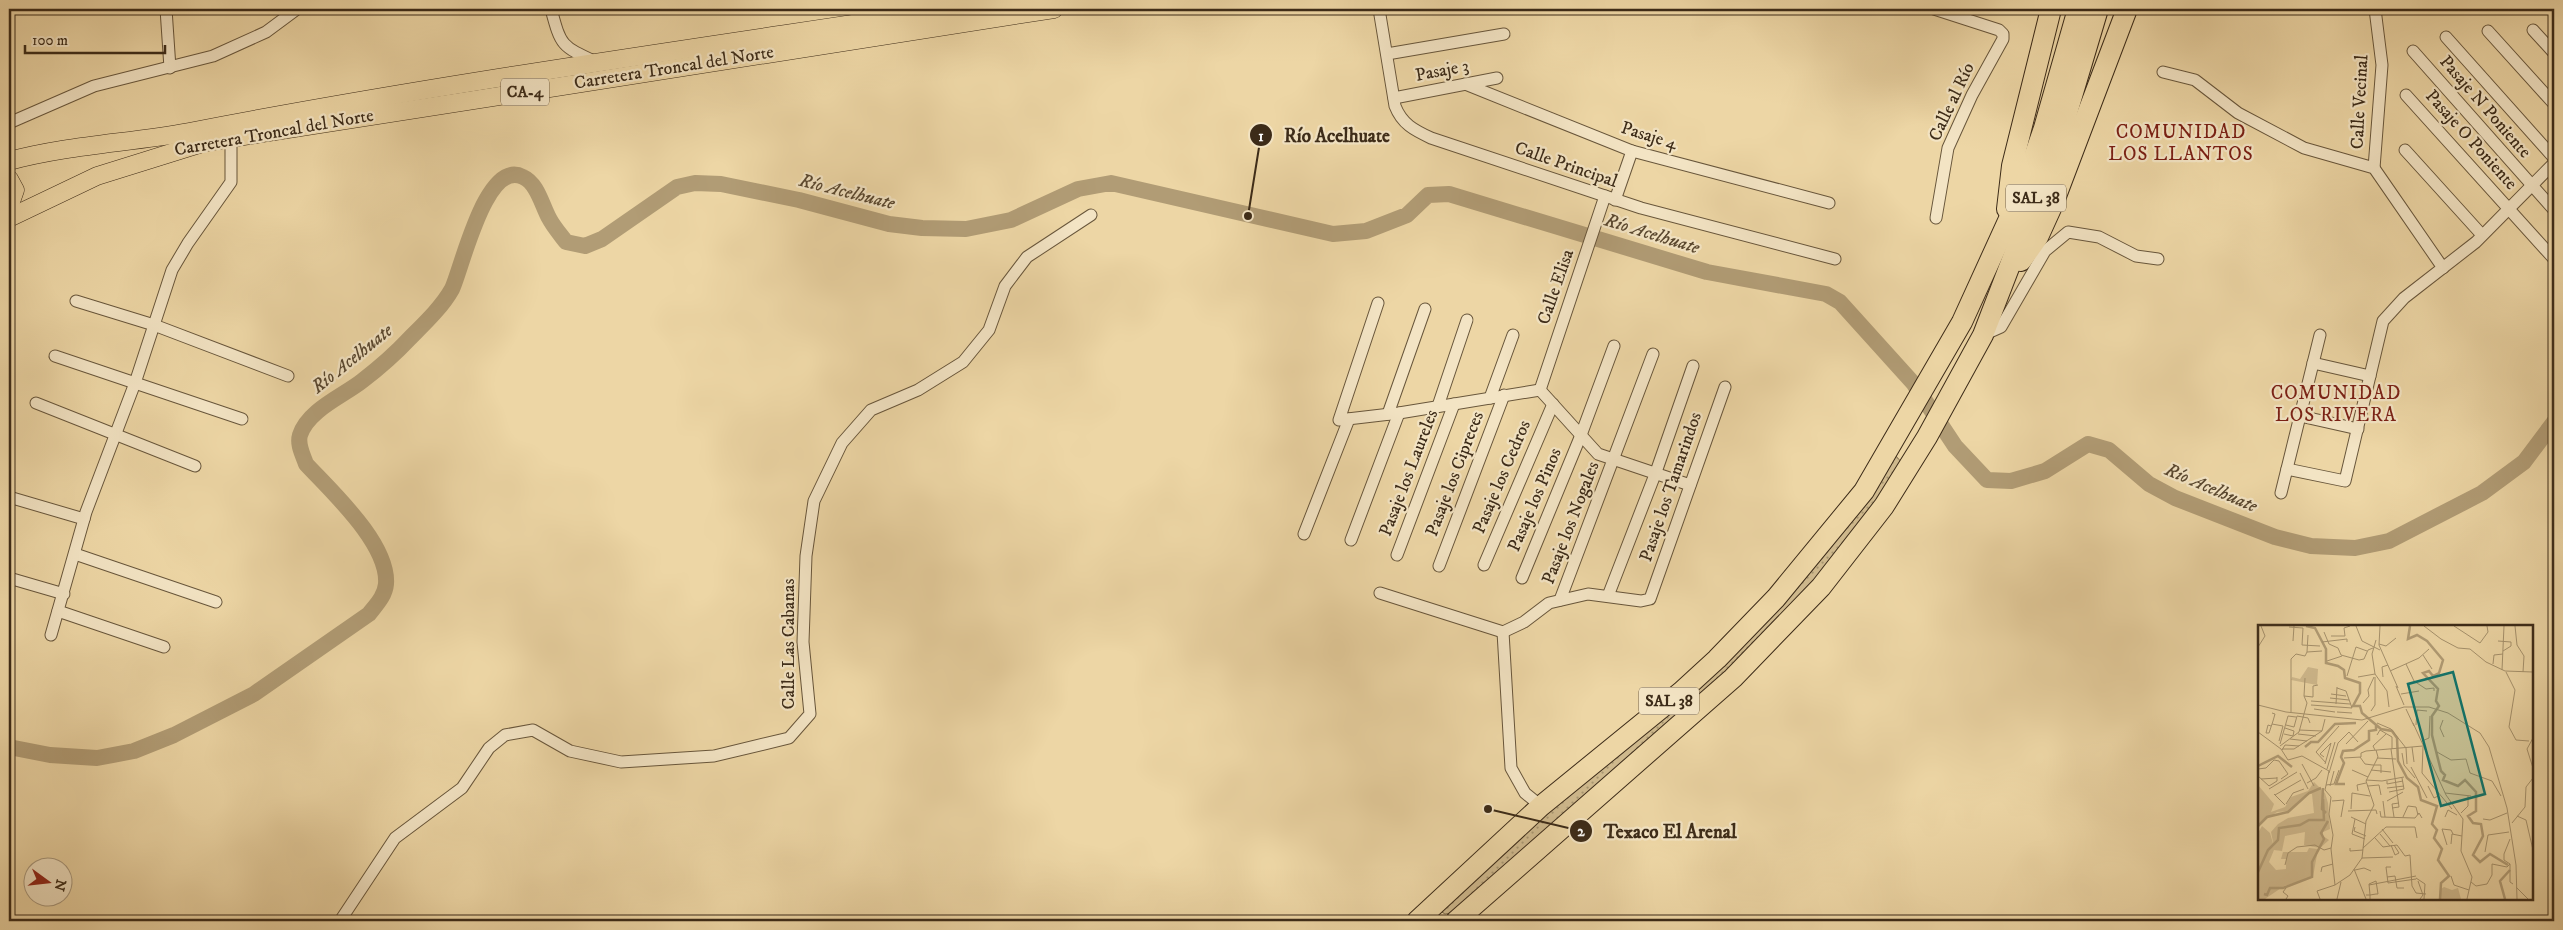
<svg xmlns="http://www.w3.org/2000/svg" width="2563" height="930" viewBox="0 0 2563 930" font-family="'IM FELL DW Pica',serif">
<defs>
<pattern id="grass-dots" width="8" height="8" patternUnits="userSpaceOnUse" patternTransform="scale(1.25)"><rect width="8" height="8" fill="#cfb98d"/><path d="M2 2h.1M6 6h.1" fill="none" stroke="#a99772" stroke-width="1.8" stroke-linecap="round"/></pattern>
</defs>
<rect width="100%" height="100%" fill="#edd6a5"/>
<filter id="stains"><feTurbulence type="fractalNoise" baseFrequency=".004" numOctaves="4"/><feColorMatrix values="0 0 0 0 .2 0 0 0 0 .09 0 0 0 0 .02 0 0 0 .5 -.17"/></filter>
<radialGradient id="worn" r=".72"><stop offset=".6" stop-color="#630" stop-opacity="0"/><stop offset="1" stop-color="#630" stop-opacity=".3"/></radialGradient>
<polygon fill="url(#grass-dots)" stroke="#867252" points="1895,455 1904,465 1815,581 1750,652 1451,913 1445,914 1440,911 1441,906 1680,699"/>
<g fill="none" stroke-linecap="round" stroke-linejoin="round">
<path stroke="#b19c75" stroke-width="16" d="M9,747L50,755L97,758L134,751L174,735L254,694L369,614C376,605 385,596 386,584C389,544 332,492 306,464C303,455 297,445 300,435C308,410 343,396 362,381C379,368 395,354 410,338C424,324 442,307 452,289C462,268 486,158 523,177C537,183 542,205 549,218C553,226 560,234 566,242L585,246L602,239L677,187L695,183L721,184L799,200L889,224L922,228L966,229L1011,220L1078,189L1111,183L1333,234L1366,231L1407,215L1428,195L1449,194L1707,272L1826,294L1840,302L1914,384L1955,446L1987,480L2011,481L2045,471L2088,444L2109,450L2149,484L2175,498L2275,537L2311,546L2355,548L2389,541L2482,493L2524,462L2554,422"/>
<defs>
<g id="street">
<polyline points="166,9 170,68"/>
<path d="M551,9C561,46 561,46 596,62"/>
<path d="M1379,9L1395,106C1402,124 1414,130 1431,138L1641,208L1835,259"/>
<polyline points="1934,9 1999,30 2003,34 2003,39 1972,95 1948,148 1936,218"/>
<polyline points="2533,30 2554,53"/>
<polyline points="2488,31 2554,104"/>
<polyline points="2446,37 2554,158"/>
<polyline points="2413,51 2554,210"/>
<polyline points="1387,54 1504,34"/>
<polyline points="2163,72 2195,80 2238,113 2304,148 2374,168 2443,268"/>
<polyline points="1465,84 1632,151 1829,203"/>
<polyline points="2406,95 2554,259"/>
<polyline points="1394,98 1497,78"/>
<polyline points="9,123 94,86 213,56 266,32 297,9"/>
<polyline points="2405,150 2482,235"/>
<polyline points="2374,168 2382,65 2375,9"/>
<polyline points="1615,200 1632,151"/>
<polyline points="76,301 154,325 288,376"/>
<polyline points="1378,303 1339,420 1399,413 1540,390"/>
<polyline points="1983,335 2001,327 2045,251 2068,232 2099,237 2136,256 2158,259"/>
<polyline points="55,356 242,419"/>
<polyline points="2313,363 2370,376"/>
<polyline points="1540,390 1605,196"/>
<polyline points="1540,390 1598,454 1690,485"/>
<polyline points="1490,398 1513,335"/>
<polyline points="36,403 195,466"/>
<polyline points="1438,406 1467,320"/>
<polyline points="1388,414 1425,309"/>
<polyline points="2300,416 2358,429"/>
<polyline points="2287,469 2345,481 2383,321 2404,298 2476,242 2554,163"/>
<polyline points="2281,493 2320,335"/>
<polyline points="9,497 84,519"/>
<polyline points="1304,534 1349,419"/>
<polyline points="1351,540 1399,413"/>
<polyline points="75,554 216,602"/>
<polyline points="1397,555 1454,404"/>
<polyline points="1484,565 1553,404"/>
<polyline points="1439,566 1504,395"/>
<polyline points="9,578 64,594"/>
<polyline points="1522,578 1581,435 1614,346"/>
<polyline points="1380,593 1503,632 1524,622 1549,603 1588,594 1641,601 1650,599 1725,387"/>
<polyline points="1608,596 1656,472 1693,366"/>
<polyline points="1560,600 1653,354"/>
<polyline points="58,611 164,647"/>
<polyline points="1503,632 1511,768 1525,793 1541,806"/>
<polyline points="51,635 86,512 135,383 172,270 188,243 231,182 231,137"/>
<polyline points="340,921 395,838 462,788 489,748 505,735 533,730 570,751 621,762 714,756 789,738 810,714 803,642 806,556 814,501 842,443 871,410 918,390 963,362 989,330 1005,286 1027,257 1091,215"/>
</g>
<g id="primary">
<path d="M9,161C68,145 129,143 189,132C442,83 697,48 952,9"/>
<polyline points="9,179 15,190 9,207"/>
<polyline points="9,218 97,176 206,142 1054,9"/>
</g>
<g id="highway">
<polyline points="2007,209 2012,166 2051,9"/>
<polyline points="2021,261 2038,237 2053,204 2127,9"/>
<polyline points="1417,921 1541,806 1681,692 1717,659 1776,598 1864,491 1962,322 2024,186 2044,128 2078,9"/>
<polyline points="1456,921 1733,678 1821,587 1884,506 1927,437 1983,335 2061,133 2098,9"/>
</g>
</defs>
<use href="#street" stroke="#68563b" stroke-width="13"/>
<use href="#primary" stroke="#3c2b18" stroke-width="19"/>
<use href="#highway" stroke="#3c2b18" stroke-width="22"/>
<use href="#street" stroke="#f3e4c4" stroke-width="11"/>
<use href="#primary" stroke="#edd6a5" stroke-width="18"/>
<use href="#highway" stroke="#edd6a5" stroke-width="20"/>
</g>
<g text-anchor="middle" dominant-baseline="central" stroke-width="4.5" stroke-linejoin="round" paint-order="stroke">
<g fill="#f3e4c4" stroke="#73624c" stroke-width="1">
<rect x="501" y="78.5" width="48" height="27" rx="4"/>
<rect x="2006" y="184.5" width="60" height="27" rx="4"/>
<rect x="1639" y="687.5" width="60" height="27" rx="4"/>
</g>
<g font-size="16" font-weight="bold" fill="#3c2b18">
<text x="525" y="92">CA-4</text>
<text x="2036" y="198">SAL 38</text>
<text x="1669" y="701">SAL 38</text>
</g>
<g font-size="18" fill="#3c2b18" stroke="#f3e4c4">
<text transform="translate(674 68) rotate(-9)">Carretera Troncal del Norte</text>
<text transform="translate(1442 71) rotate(-11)">Pasaje 3</text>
<text transform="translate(1952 102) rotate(-65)">Calle al Río</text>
<text transform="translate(2360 102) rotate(-87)">Calle Vecinal</text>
<text transform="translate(2485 107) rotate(49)">Pasaje N Poniente</text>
<text transform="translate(274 133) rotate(-10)">Carretera Troncal del Norte</text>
<text transform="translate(1649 136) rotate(17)">Pasaje 4</text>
<text transform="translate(2471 140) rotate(48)">Pasaje O Poniente</text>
<text transform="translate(1566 165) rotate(19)">Calle Principal</text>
<text transform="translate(1556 287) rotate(-71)">Calle Elisa</text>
<text transform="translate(1409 473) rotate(-69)">Pasaje los Laureles</text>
<text transform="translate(1455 474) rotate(-69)">Pasaje los Cipreces</text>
<text transform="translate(1502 477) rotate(-67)">Pasaje los Cedros</text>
<text transform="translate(1671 487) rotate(-71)">Pasaje los Tamarindos</text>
<text transform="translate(1535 500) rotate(-67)">Pasaje los Pinos</text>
<text transform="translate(1571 523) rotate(-69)">Pasaje los Nogales</text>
<text transform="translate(789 644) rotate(-90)">Calle Las Cabanas</text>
</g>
<g font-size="19" letter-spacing="1" fill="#7a1f14" stroke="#f3e4c4">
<text x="2181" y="132">COMUNIDAD<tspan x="2181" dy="22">LOS LLANTOS</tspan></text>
<text x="2336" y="393">COMUNIDAD<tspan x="2336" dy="22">LOS RIVERA</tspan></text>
</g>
<g font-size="19" font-style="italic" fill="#59472f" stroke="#f3e4c4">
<text transform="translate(847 192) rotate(14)">Río Acelhuate</text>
<text transform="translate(1652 234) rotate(17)">Río Acelhuate</text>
<text transform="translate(352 359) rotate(-39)">Río Acelhuate</text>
<text transform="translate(2211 488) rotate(23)">Río Acelhuate</text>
</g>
</g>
<g transform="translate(2258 625)">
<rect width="275" height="275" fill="#edd6a5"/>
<path d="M56,157L67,168L70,178L72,204L65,207V211L71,215L62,223L46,220L47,207L27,211L24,226L16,225L11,237L18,245L28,244V234H23L25,227H49L51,223L60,224L55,252L26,261L7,274H1L0,208L4,201L12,208L16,222L13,207L20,199L30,193L56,188L54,169L50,168L31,186L19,187L2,198L0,204V160L16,179L13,187L27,182L33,172L50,166ZM186,262L194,265L200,263L203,274H181L183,264Z" fill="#cfb98d"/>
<path d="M50,42L60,44L59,60L33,55L34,52L42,54Z" fill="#cfb98d"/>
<path fill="none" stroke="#b19c75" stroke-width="2.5" d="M48,1L57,3L68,24V38L80,41L86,45L87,53L102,58V68L95,81H102L104,88L123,104L134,106L139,113L140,136L149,153L160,162L163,175L179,181L174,199L179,205L176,213L184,224L180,235L191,251L183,258L182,274M152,1L150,14L159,10L169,16L185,35L181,48L175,51L171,46L165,48L180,64L178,76L181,81L174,91V110L183,146L187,150L185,155L200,161L207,155L218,167V186L210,191L215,198L223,199L225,211L215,230L222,237L232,229L250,240M47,122L53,117H60L77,99L98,98M0,141L20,131L34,142M87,159H78L86,138L83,132L85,126L96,125L111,115V106L118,105V99M65,163L64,184L68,188M0,201L9,192L30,187L51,168L63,163M0,247L10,225L20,215L21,203L42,200L51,195H66L65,174M6,269L9,270L12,263H25L54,252V237L66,214L63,208L70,196M247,274L242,256L252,245"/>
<path fill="none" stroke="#a6926d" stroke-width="1" d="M98,1L104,16L122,25M122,1L121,20L140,63M166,1L183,14L200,23L212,24L228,37L247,46L275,47M196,1L222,18L230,7L229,1M257,1L259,20L266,31L265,47M31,2L45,3L44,20L62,21M66,7L71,19L80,23M50,10L49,27L64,26M73,11H87L86,3L92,1M118,15L114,29L117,49L129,66L131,82M35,16L36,1M240,16L253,17V21L245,26M64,17L89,14V17M121,19L128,21L138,13M0,22L7,11L3,1M80,23L83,30L101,35L106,34L110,25L115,23M165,30L174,44M69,36L84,31M148,39L156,56L168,64L176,63V66M235,39L236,30L245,29M244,45L246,1M132,46L161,33L171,24M248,47L257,65L251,102L258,115L271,116M89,51L98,22L109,26M100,52L117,49M125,52L124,42L130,40M138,61L146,80M73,69L88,71M143,69L161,66M46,71L55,72V61L60,60M72,73L91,75M53,76L92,79M105,78L111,71L110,65L116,52M78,79L79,62M0,80L28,87L104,95L146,82H171L190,88L222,108L231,122L249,183L258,240L259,274M53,80L94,83L88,66L79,63M56,84L77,87M148,84L156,101M113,86L117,80V52M33,87V34L38,29L47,31L49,27M79,87L94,88M185,95L182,103L186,112M119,98L133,104L148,123L149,139M155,98L188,170L205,194L203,226L214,252L209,274M14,99L25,101L21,116M28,100L36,102L39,91L50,93L52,98M158,100L159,85L169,86M13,101L10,100L8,108H11L15,96L17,89L14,88M41,105L64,106L67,94M0,107L23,124L30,135L44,131L71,146L67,165L73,172L71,189L75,210L73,224L77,260L59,266L62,274M26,109L35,111L36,106L27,103M40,109L58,111M119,110L122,105L134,112V124M275,113L269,124L275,143M32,114L49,116M164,116L171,113L172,91M22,119L30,91L38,92M88,119L110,96M22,121L41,107L49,78L46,71L47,53M154,122L156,137M165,122L164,148L194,184M24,124H36L64,106M133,124L141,182L134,183M24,125L27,120L41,121M117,125L115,121L128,109M179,127L193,135L208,134L212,148L234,156L243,171M144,128L146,140L157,153M66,132L62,129L73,118M102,132L107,139L115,140M86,133L103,132V128L108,126L165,121M119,133L138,134M68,138L58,127L81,101M44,139L56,161M67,139L73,118M115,140H123V148M153,142L169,173M0,144L8,143L16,135L21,136L30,149L23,154M69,144L77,117M94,145L110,152M113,145L133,147M42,148L50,164M71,148L80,118L91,107L100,117M0,151L11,161L19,156V152M3,154L19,153M108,155L124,156L146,152M129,156V159L145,156M49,158L58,153L64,145M68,160L76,159L81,145M72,161L76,146M110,161L121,160L123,170M170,161L176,173L180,171M129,163L146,161M11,164L39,147M100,166L99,160L108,158M131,167L146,164L144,153M187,168L213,171M16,169L27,180M17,170L43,155M74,176L86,175L83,192M125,176L127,192M129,176L145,167M28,179L35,168L46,164M93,184L94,168L112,171M90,186L118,185L119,189M122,186L123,192L157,193L161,188L164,193M203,188L210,181V171M259,191L268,195L275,225M93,192L108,199M136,192L134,179L141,178M145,192L150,181L158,182L160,190M187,192L190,185L199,190M97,194L94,209L107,214M225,194L232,195L249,188M254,198L267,182L268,162L275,153M97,202L96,206L108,211M124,204L135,218M122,209L132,221M117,213L125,222L139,220L147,231L152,230L154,261L158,268L168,269M252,214L246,229V235L252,239M193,219L194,209L204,211M133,220L137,230L141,228L136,220M189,220L184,204L193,205L195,209M92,223V226L105,225M105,223L128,202H157L159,213M227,227L230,210L251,207M104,233L135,232M252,239V257L255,259M27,240L30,228L39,222L57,220L66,225L73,223M133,242H128L130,258L158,254M96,244L108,274M97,245L106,243L113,246M63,247L64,242L75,239M193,251L196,260L211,265M129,252L137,251L139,263H146M158,253L167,259L166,274M160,256L165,270L162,274M213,257L218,261L229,259L234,250V239L249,242L252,239M77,260L92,250L104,233L108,196L116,180L108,156L120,132L118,125M111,260L158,251M258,262L270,274M108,270H112L118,269H120L118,256L111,259L112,270V274M28,274L30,271L25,267L28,263M79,274L83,257"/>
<path fill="#0f766e" fill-opacity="0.15" stroke="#0f766e" stroke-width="2.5" d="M195,47L227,169L183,181L150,59Z"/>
<rect width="275" height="275" fill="none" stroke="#3c2b18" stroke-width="2.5"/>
</g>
<path fill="none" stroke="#3c2b18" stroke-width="2" d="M1248 216L1261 135M1488 809L1581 831"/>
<g fill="#3c2b18" stroke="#f3e4c4" stroke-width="2">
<circle cx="1248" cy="216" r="5"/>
<circle cx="1488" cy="809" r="5"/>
<circle cx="1261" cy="135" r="12"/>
<circle cx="1581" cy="831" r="12"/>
</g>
<g font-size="15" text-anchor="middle" font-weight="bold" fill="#fff">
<text x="1261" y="141">1</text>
<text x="1581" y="836">2</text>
</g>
<g font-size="19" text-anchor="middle" font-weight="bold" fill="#3c2b18" stroke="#f3e4c4" stroke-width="4.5" stroke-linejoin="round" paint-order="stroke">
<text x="1337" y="142">Río Acelhuate</text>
<text x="1670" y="838">Texaco El Arenal</text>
</g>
<rect width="2563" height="930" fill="none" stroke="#edd6a5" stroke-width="30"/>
<rect x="10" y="10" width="2543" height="910" fill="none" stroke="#3c2b18" stroke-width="2.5"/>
<rect x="15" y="15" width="2533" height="900" fill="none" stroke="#3c2b18"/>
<g transform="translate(48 882) rotate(105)"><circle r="24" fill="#f3e4c4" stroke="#aa9a7f"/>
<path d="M0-4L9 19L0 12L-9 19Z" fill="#8f2418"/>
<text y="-8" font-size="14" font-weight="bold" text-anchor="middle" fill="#3c2b18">N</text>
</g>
<path d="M25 45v8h140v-8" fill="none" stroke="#3c2b18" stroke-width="2.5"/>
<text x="32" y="45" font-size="15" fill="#3c2b18" stroke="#f3e4c4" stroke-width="4" paint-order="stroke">100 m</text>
<rect width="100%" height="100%" filter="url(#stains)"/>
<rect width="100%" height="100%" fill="url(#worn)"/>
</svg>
